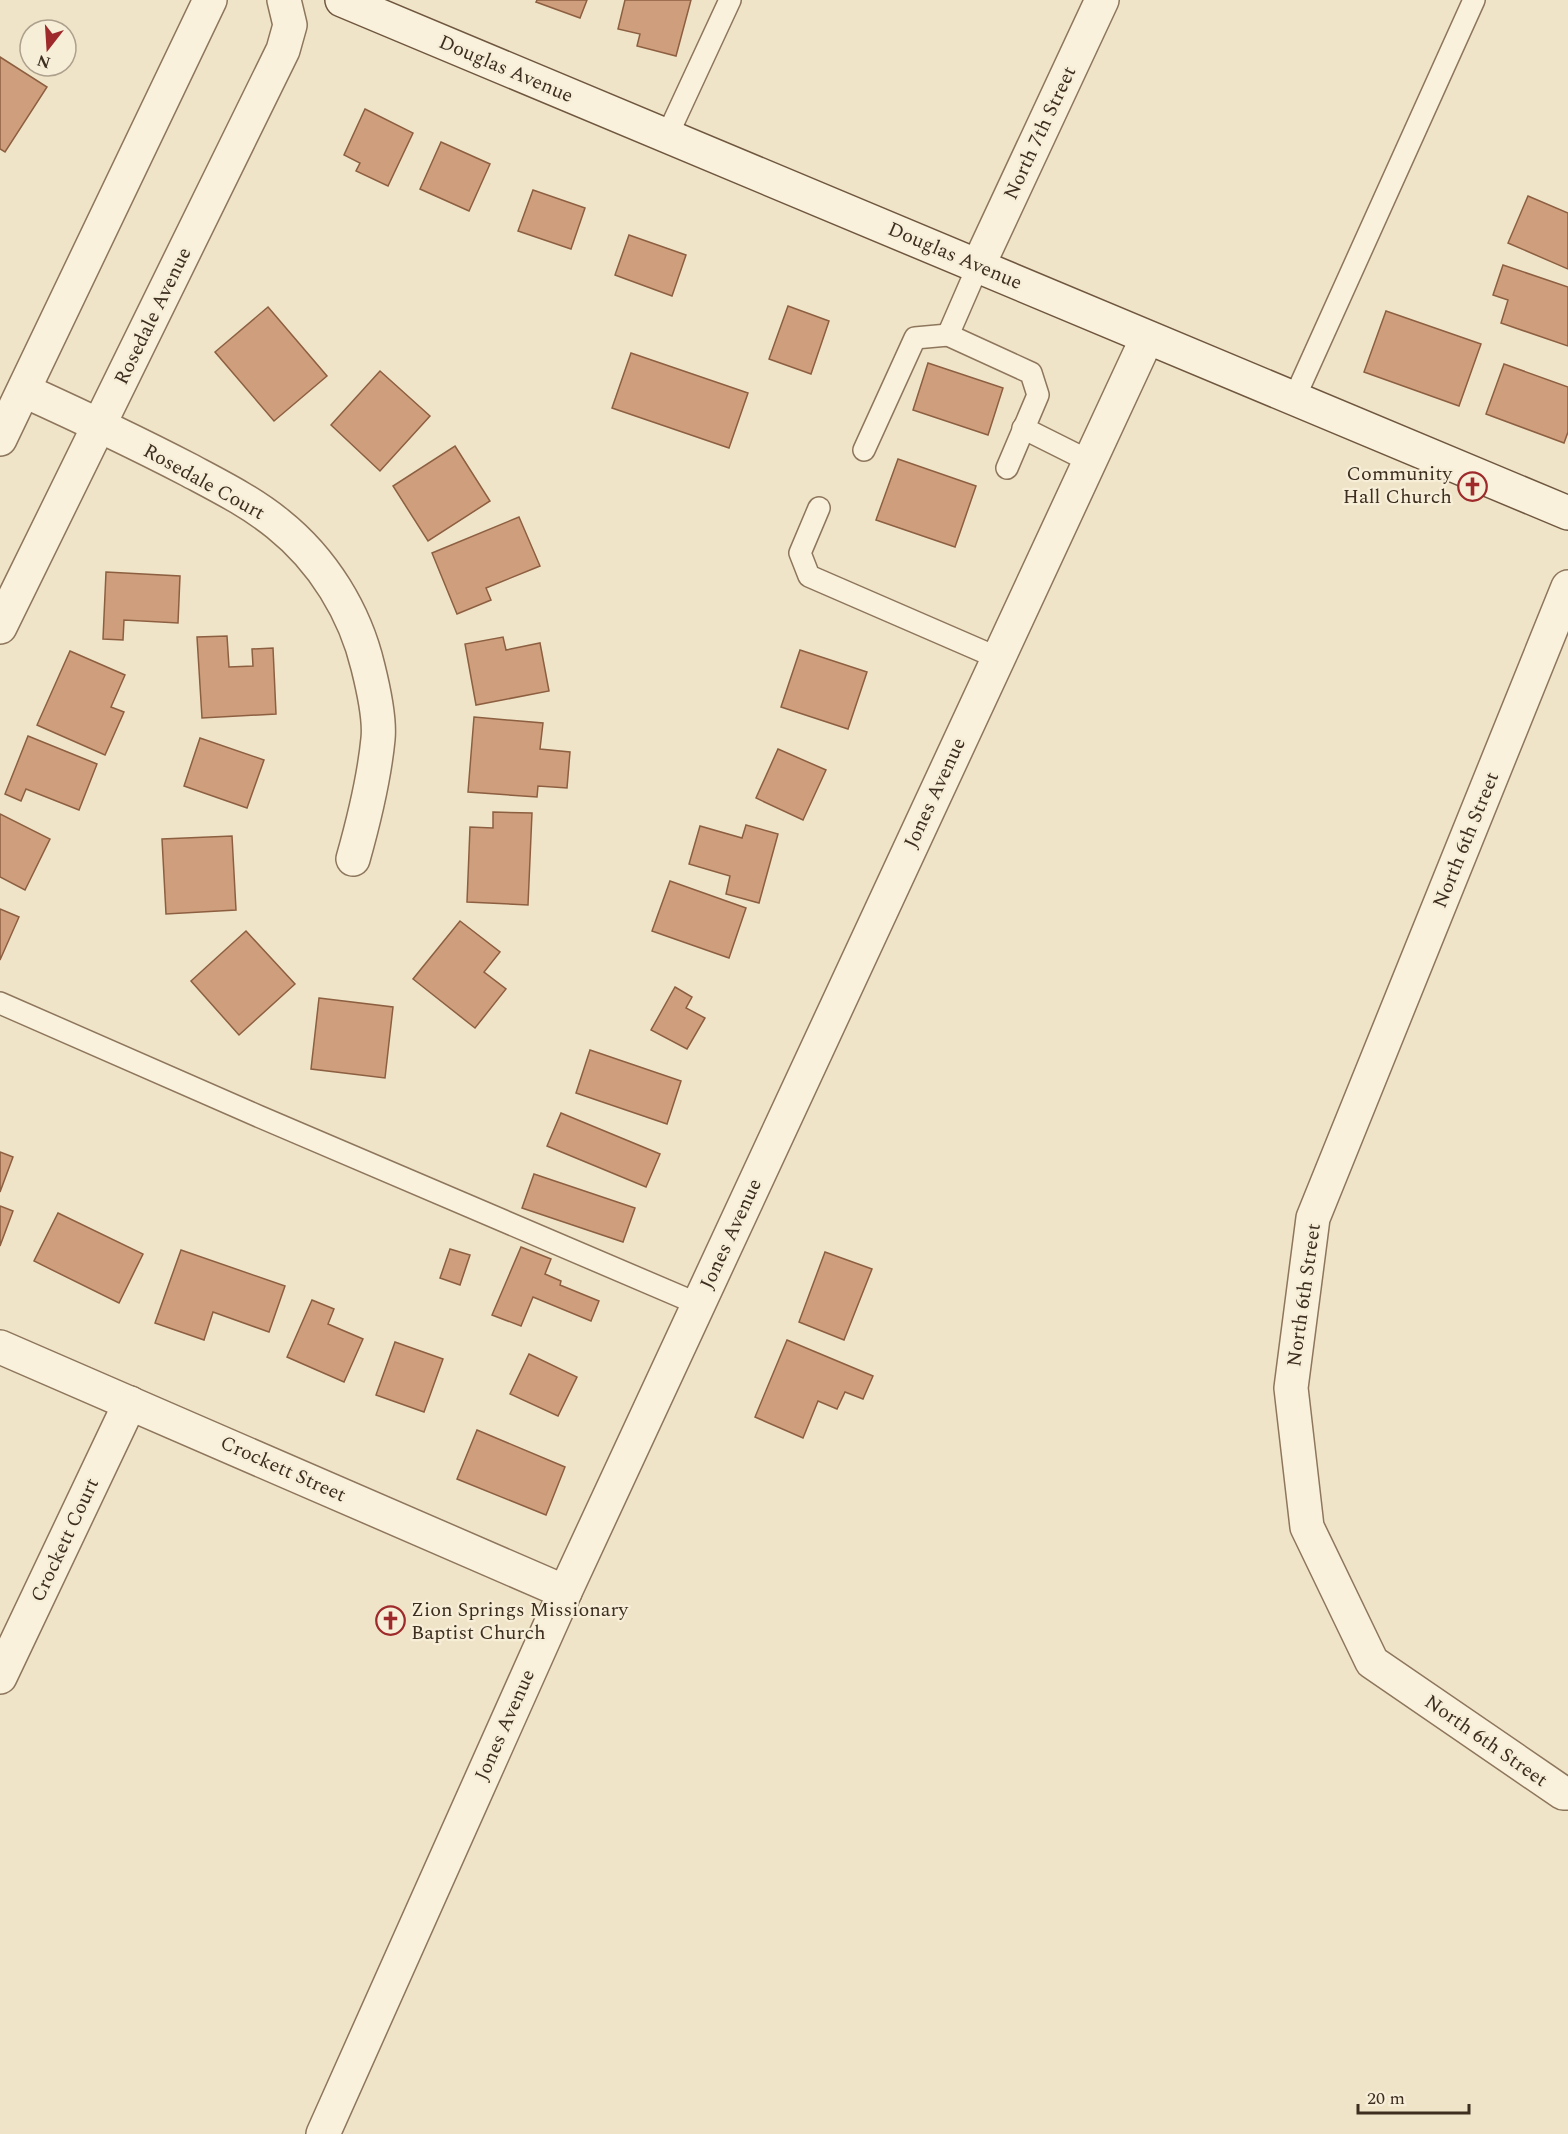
<svg xmlns="http://www.w3.org/2000/svg" width="1568" height="2134" viewBox="0 0 1568 2134" font-family="Spectral,serif">
<rect width="100%" height="100%" fill="#f0e4c8"/>
<g fill="#cf9f7d" stroke="#8d5f41" stroke-width="1.5">
<polygon points="537,0 587,0 580,18 536,2"/>
<polygon points="625,0 691,0 676,56 637,46 640,34 618,29"/>
<polygon points="0,57 47,87 5,152 0,149"/>
<polygon points="365,109 413,133 388,186 356,171 360,163 344,155"/>
<polygon points="441,142 490,164 469,211 420,189"/>
<polygon points="533,190 585,208 571,249 518,231"/>
<polygon points="1528,196 1568,213 1568,269 1508,243"/>
<polygon points="629,235 686,255 672,296 615,275"/>
<polygon points="1503,265 1568,287 1568,346 1501,323 1508,300 1493,295"/>
<polygon points="788,306 829,321 811,374 769,359"/>
<polygon points="268,307 327,376 274,421 215,352"/>
<polygon points="1386,311 1481,344 1459,406 1364,372"/>
<polygon points="631,353 748,393 729,448 612,408"/>
<polygon points="928,363 1003,388 988,435 913,410"/>
<polygon points="1504,364 1568,387 1568,432 1564,443 1486,414"/>
<polygon points="380,371 430,416 380,471 331,425"/>
<polygon points="455,446 490,501 428,541 393,486"/>
<polygon points="898,459 976,486 955,547 876,520"/>
<polygon points="519,517 540,566 486,588 491,600 457,614 432,553"/>
<polygon points="106,572 180,576 178,623 124,620 123,640 103,639"/>
<polygon points="227,636 229,667 253,666 252,649 273,648 276,714 202,718 197,637"/>
<polygon points="503,637 506,650 540,643 549,691 476,705 465,644"/>
<polygon points="800,650 867,672 848,729 781,707"/>
<polygon points="70,651 125,675 111,707 124,712 105,755 37,725"/>
<polygon points="474,717 543,723 540,749 570,752 567,788 538,786 537,797 468,792"/>
<polygon points="28,736 97,764 79,810 26,789 21,801 5,794"/>
<polygon points="200,738 264,760 247,808 184,786"/>
<polygon points="778,749 826,770 803,820 756,798"/>
<polygon points="493,812 532,813 528,905 467,902 470,827 493,828"/>
<polygon points="0,814 50,839 25,890 0,877"/>
<polygon points="746,825 778,834 759,903 726,894 730,876 689,864 700,826 742,838"/>
<polygon points="232,836 236,910 166,914 162,839"/>
<polygon points="670,881 746,908 729,958 652,931"/>
<polygon points="0,909 19,917 0,960"/>
<polygon points="460,921 500,952 484,972 506,989 475,1028 413,979"/>
<polygon points="246,931 295,984 239,1035 191,981"/>
<polygon points="675,987 692,997 686,1008 705,1018 687,1049 651,1030"/>
<polygon points="319,998 393,1007 385,1078 311,1069"/>
<polygon points="590,1050 681,1081 667,1124 576,1093"/>
<polygon points="561,1113 660,1154 646,1187 547,1146"/>
<polygon points="0,1152 13,1157 0,1192"/>
<polygon points="534,1174 635,1208 623,1242 522,1208"/>
<polygon points="0,1206 13,1211 0,1246"/>
<polygon points="58,1213 143,1254 119,1303 34,1261"/>
<polygon points="521,1247 551,1259 545,1274 561,1281 560,1285 599,1301 591,1321 533,1297 521,1326 492,1315"/>
<polygon points="450,1249 470,1255 460,1285 440,1278"/>
<polygon points="181,1250 285,1286 269,1332 213,1312 204,1340 155,1323"/>
<polygon points="825,1252 872,1269 844,1340 799,1322"/>
<polygon points="312,1300 334,1309 328,1324 363,1339 344,1382 287,1357"/>
<polygon points="787,1340 873,1376 863,1399 845,1392 837,1409 818,1401 803,1438 755,1417"/>
<polygon points="395,1342 443,1359 424,1412 376,1395"/>
<polygon points="529,1354 577,1377 558,1416 510,1394"/>
<polygon points="477,1430 565,1467 546,1515 457,1479"/>
</g>
<g fill="none" stroke-linecap="round" stroke-linejoin="round">
<defs>
<g id="service">
<polyline points="667,136 730,0"/>
<polyline points="948,335 978,266"/>
<polyline points="1294,399 1474,0"/>
<polyline points="1023,428 1089,461"/>
<polyline points="864,450 915,338 948,335 1031,373 1038,395 1007,468"/>
<polyline points="819,508 800,553 809,576 998,658"/>
<polyline points="0,1003 258,1116 698,1304"/>
</g>
<g id="minor">
<polyline points="978,266 1102,0"/>
<path d="M25,391C80,416 135,442 189,470C219,486 251,502 278,524C323,560 355,612 368,667C373,687 380,720 378,739C374,780 364,820 353,859"/>
<polyline points="0,439 210,0"/>
<polyline points="1568,587 1313,1218 1291,1388 1307,1527 1372,1662 1563,1793 1568,1793"/>
<polyline points="0,627 283,50 290,25 284,0"/>
<polyline points="0,1347 565,1592"/>
<polyline points="0,1677 130,1403"/>
</g>
<polyline id="tertiary" points="323,2134 565,1592 1147,338"/>
<polyline id="secondary" points="342,0 1568,513"/>
</defs>
<use href="#service" stroke="#8d765c" stroke-width="24"/>
<use href="#minor" stroke="#8d765c" stroke-width="36"/>
<use href="#tertiary" stroke="#8d765c" stroke-width="36"/>
<use href="#secondary" stroke="#6f573f" stroke-width="36"/>
<use href="#service" stroke="#faf1dc" stroke-width="21"/>
<use href="#minor" stroke="#faf1dc" stroke-width="33"/>
<use href="#tertiary" stroke="#faf1dc" stroke-width="33"/>
<use href="#secondary" stroke="#faf1dc" stroke-width="33"/>
</g>
<defs>
<symbol id="church-ring" viewBox="-11 -11 22 22"><circle r="9.5" fill="#f7eed8" stroke="#9e2a2b" stroke-width="1.5"/><path d="M-1.2-6h2.4v3.5h3.3v2.4h-3.3V6h-2.4V-.1h-3.3v-2.4h3.3Z" fill="#9e2a2b"/></symbol>
</defs>
<g fill-rule="evenodd">
<use href="#church-ring" x="1456" y="470" width="33" height="33"/>
<use href="#church-ring" x="374" y="1604" width="33" height="33"/>
</g>
<g text-anchor="middle" dominant-baseline="central" stroke-width="4.5" stroke-linejoin="round" paint-order="stroke">
<g font-size="20" fill="#3d2e20" stroke="#f7eed8">
<text transform="translate(506 69) rotate(23)">Douglas Avenue</text>
<text transform="translate(1040 133) rotate(-65)">North 7th Street</text>
<text transform="translate(955 256) rotate(23)">Douglas Avenue</text>
<text transform="translate(153 316) rotate(-64)">Rosedale Avenue</text>
<text transform="translate(204 482) rotate(29)">Rosedale Court</text>
<text transform="translate(935 793) rotate(-65)">Jones Avenue</text>
<text transform="translate(1466 840) rotate(-68)">North 6th Street</text>
<text transform="translate(731 1234) rotate(-65)">Jones Avenue</text>
<text transform="translate(1304 1295) rotate(-82)">North 6th Street</text>
<text transform="translate(283 1469) rotate(24)">Crockett Street</text>
<text transform="translate(65 1540) rotate(-65)">Crockett Court</text>
<text transform="translate(505 1725) rotate(-66)">Jones Avenue</text>
<text transform="translate(1486 1741) rotate(35)">North 6th Street</text>
</g>
<g font-size="20" fill="#3d2e20" stroke="#f7eed8" text-anchor="end">
<text x="1452" y="474">Community<tspan x="1452" dy="23">Hall Church</tspan></text>
<text x="411" y="1610" text-anchor="start">Zion Springs Missionary<tspan x="411" dy="23">Baptist Church</tspan></text>
</g>
</g>
<g transform="translate(48 48) rotate(197)"><circle r="28" fill="#f7eed8" stroke="#ada18e" stroke-width="1.5"/>
<path d="M0-4.5L10 22L0 15L-10 22Z" fill="#9e2a2b"/>
<text y="-9" font-size="16" font-weight="bold" text-anchor="middle" fill="#3d2e20">N</text>
</g>
<path d="M1358 2104v9h111v-9" fill="none" stroke="#3d2e20" stroke-width="3"/>
<text x="1367" y="2104" font-size="18" fill="#3d2e20" stroke="#f7eed8" stroke-width="4.5" paint-order="stroke">20 m</text>
</svg>
